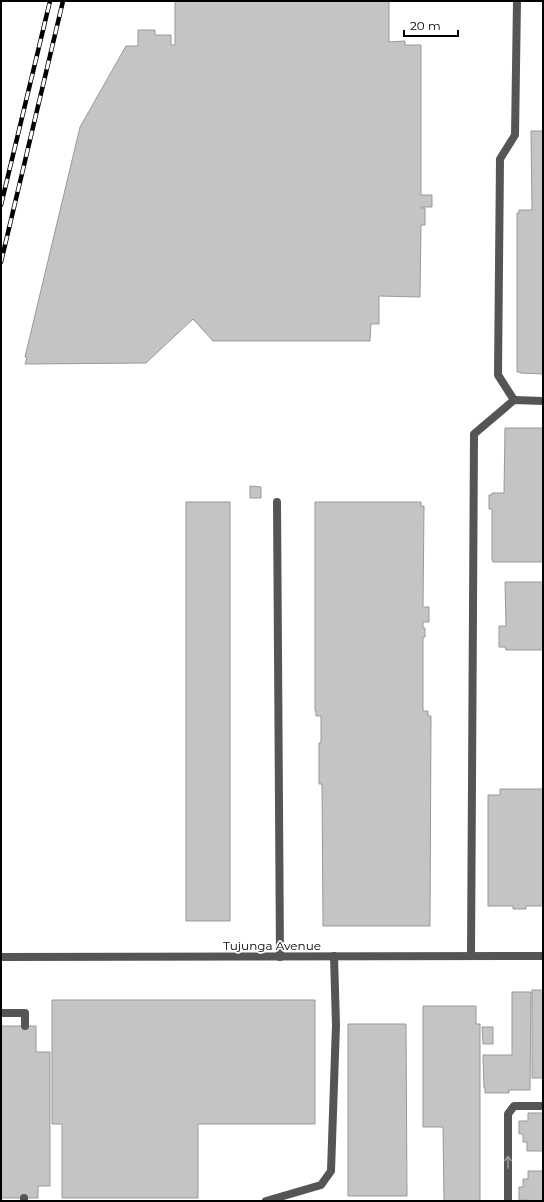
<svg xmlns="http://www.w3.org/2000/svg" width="544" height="1202" viewBox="0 0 544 1202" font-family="Montserrat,sans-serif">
<rect width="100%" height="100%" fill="#fff"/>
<g fill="#c4c4c4" stroke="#999">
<polygon points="175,1 389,1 389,42 405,41 405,45 421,45 421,195 432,195 432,207 421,207 421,208 425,208 425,225 421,225 420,297 379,296 379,324 371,324 370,341 213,341 193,319 146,363 25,364 27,357 25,357 80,127 126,46 138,46 138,30 155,30 155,35 171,35 171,45 175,45"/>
<polygon points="531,131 543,131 543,374 520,373 520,372 517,372 517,213 519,213 519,210 532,210"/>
<polygon points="505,428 543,428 543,562 493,562 492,560 492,509 489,509 489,495 492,495 492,493 504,493"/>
<polygon points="250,486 261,487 261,498 250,498"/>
<rect x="186" y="502" width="44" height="419"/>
<polygon points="315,502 421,502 421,506 424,506 423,607 429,607 429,622 423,622 423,628 425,628 425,637 423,637 423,711 428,711 428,716 431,716 430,926 323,926 322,784 319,784 319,743 321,743 321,716 316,716 316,711 315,711"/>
<polygon points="505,582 543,582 543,650 506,650 505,647 499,647 499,626 506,626"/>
<polygon points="500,789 543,789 543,906 526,906 526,909 513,909 513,906 488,906 488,795 500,795"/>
<rect x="532" y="990" width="11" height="88"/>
<polygon points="512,992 531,992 530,1090 509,1090 509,1093 485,1093 485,1088 484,1088 483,1055 512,1055"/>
<polygon points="52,1000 315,1000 315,1124 198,1124 198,1198 62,1198 62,1124 52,1124"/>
<polygon points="423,1006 476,1006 476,1024 480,1024 480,1201 444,1201 443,1127 423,1127"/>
<polygon points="348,1024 406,1024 407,1196 348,1196"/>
<polygon points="1,1026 36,1026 36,1052 50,1052 50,1186 38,1186 38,1198 1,1198"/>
<polygon points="482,1027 493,1027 493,1044 483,1044"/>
<polygon points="528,1113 543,1113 543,1151 527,1151 527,1142 523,1142 523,1134 519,1134 519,1121 528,1121"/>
<polygon points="528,1171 543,1171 543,1201 519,1200 519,1187 523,1187 523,1179 528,1179"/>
</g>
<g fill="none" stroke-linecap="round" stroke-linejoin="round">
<g stroke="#555" stroke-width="8">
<polyline points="514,400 498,375 500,159 515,135 517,1"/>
<polyline points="277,502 280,957"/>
<polyline points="471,956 474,434 514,400 543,401"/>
<polyline points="1,1013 25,1013 25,1026"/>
<polyline points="24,1198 24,1201"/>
<polyline points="266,1201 321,1185 331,1171 336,1025 334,956"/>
<polyline points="508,1201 508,1114 514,1106 543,1106"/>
</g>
<polyline stroke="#555" stroke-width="8" points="1,957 543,956"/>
<defs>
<g id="rail">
<polyline points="1,205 50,1"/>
<polyline points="1,262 63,1"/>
</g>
</defs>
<use href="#rail" stroke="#000" stroke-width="4.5"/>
<use href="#rail" stroke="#fff" stroke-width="3" stroke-dasharray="9" stroke-linecap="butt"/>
</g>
<defs><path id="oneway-shaft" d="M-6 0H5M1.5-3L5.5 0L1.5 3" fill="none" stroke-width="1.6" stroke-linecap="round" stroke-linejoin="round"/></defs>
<use stroke="#999" href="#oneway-shaft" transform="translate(508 1162) rotate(-90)"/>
<g text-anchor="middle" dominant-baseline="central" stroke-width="3.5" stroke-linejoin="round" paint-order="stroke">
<g font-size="12" fill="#000" stroke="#fff">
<text x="272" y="945">Tujunga Avenue</text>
</g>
</g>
<rect width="544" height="1202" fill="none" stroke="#000000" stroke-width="4"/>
<path d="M404 30v6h54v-6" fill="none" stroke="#000000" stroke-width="2"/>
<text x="410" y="30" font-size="12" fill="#000000" stroke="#ffffff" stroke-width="3" paint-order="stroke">20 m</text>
</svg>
